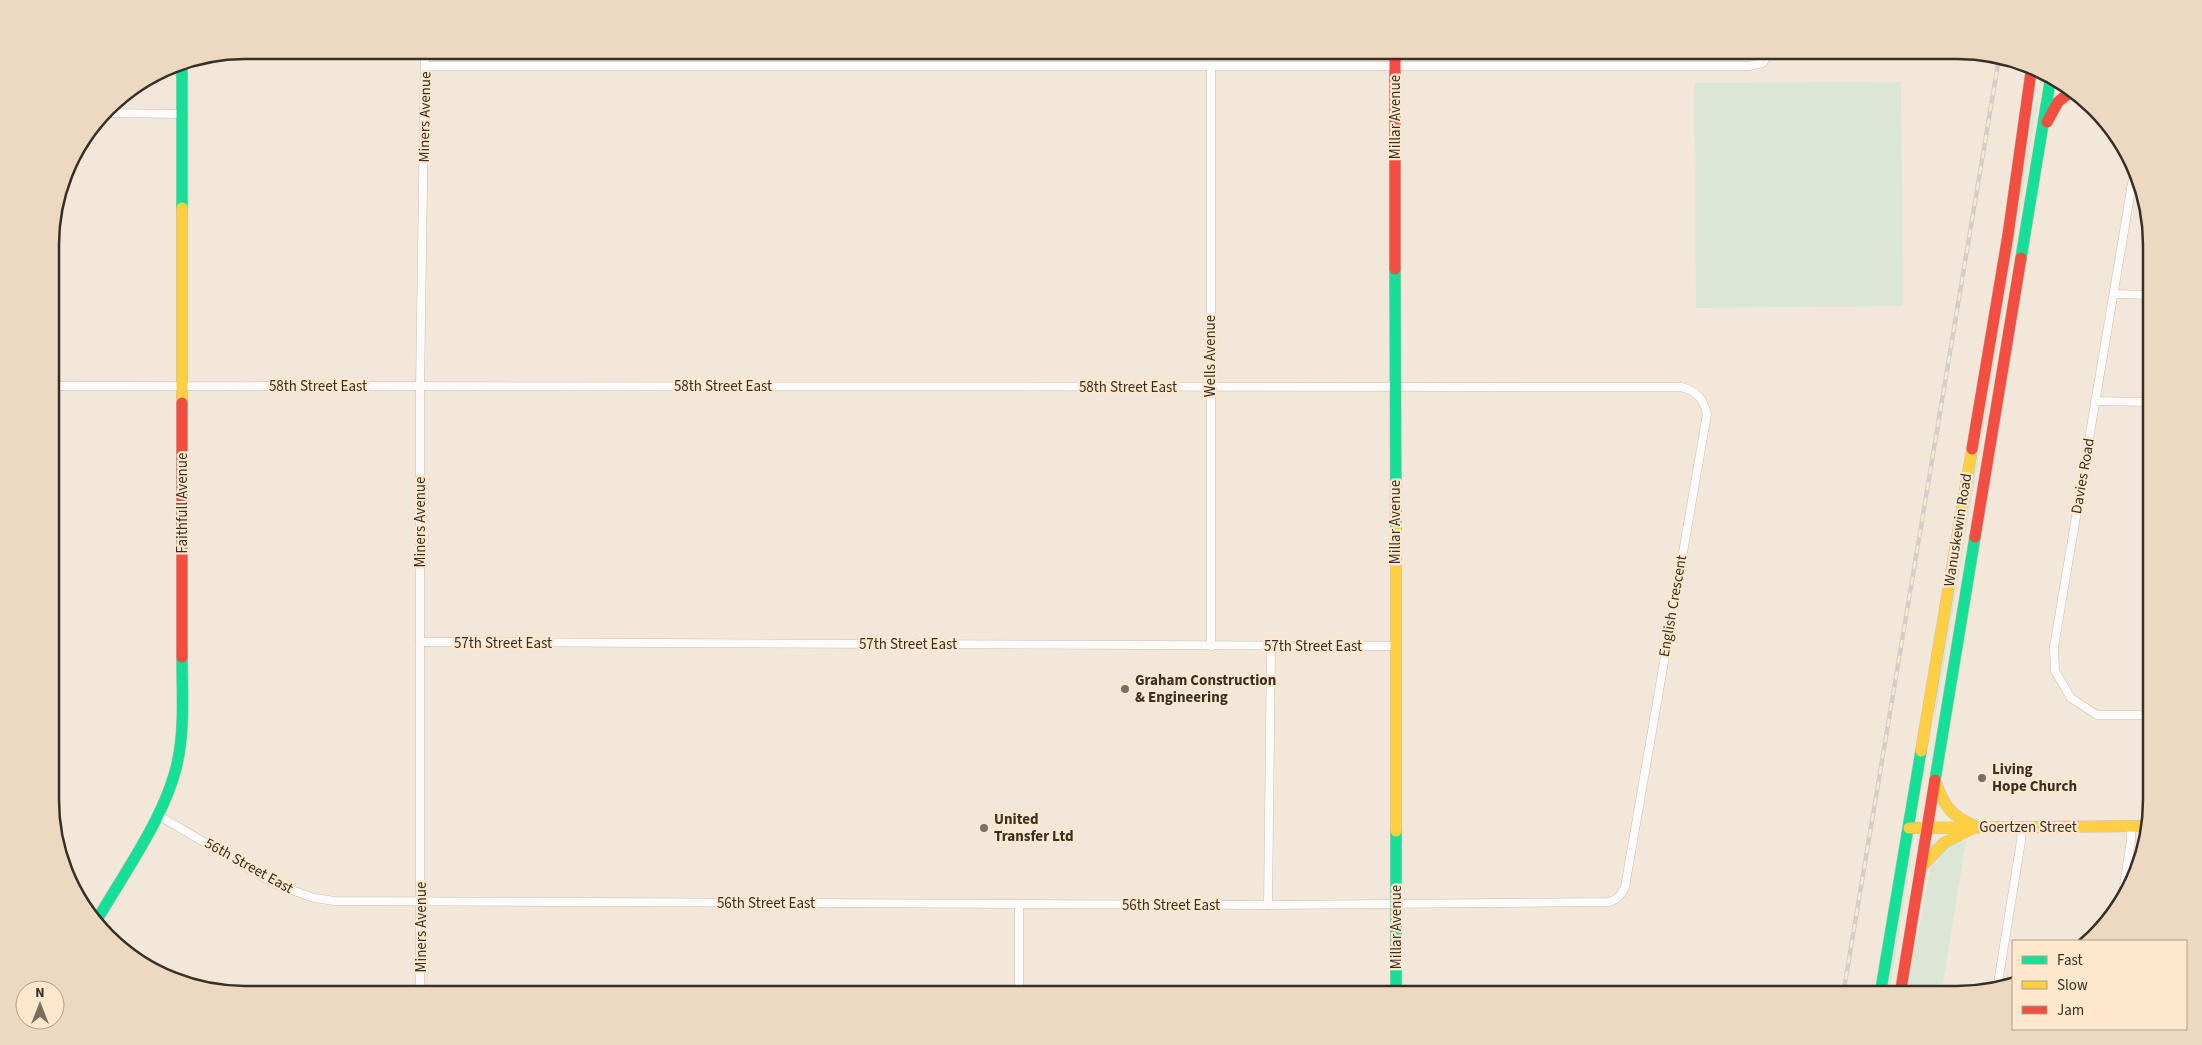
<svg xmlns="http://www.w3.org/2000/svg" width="2202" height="1045" viewBox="0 0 2202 1045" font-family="'Source Sans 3',sans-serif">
<rect width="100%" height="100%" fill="#f2e7d8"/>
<g fill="#dbe6d6">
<polygon points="1901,82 1903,306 1696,308 1694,83"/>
<polygon points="2037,101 2038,102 1934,725 1936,689 2033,112"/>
<path d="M1966,840L1941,995H1904L1911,954L1918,935L1931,865L1937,862C1941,848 1952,844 1966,840Z"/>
<polygon points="1912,851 1889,995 1885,995 1908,862"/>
</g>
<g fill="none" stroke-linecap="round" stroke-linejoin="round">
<defs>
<g id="street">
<polyline points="426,66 1749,66 1763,63 1770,50"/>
<polyline points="1211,66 1211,646"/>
<polyline points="105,113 182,114"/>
<polyline points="2135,166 2054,647 2055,671 2071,698 2097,715 2152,715"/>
<polyline points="2131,188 2142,189"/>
<polyline points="2114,294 2151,295"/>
<path d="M51,386L1681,387C1697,391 1703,398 1707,414L1625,887C1621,895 1618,899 1609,902L1268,905L335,901L314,898L275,884L158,815"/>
<polyline points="2095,401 2151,402"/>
<polyline points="420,642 1396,646"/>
<polyline points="2121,904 2131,841 2131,826"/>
<polyline points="1268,905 1271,646"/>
<polyline points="1997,989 2021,841 2022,827"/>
<polyline points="420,995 420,386 425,50"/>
<polyline points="1019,995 1019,905"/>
</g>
<g id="fast">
<polyline points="182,62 182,208"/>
<polyline points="2021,258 2051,76"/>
<polyline points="1395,269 1396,531"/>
<polyline points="1935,780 1975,537"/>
<polyline points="1396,831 1396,995"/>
<path d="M95,923C123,875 165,817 177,764C185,729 182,692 182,657"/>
<polyline points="1880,995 1921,751"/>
</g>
<g id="slow">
<polyline points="182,208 182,403"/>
<polyline points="1396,531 1396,831"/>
<polyline points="1921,751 1972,449"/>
<path d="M1936,783C1944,805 1951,816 1973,825"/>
<polyline points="1909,828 2147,826"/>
<polyline points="1924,864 1944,843 1971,829"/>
</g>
<g id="jam">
<polyline points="1395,50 1395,269"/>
<polyline points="2047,122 2058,102 2074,89"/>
<polyline points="182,403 182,657"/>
<polyline points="1972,449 2008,235 2032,65"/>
<polyline points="1975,537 2021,258"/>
<polyline points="1900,995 1935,780"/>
</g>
</defs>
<use href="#street" stroke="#c9c0b4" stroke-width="9"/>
<use href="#fast" stroke="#c9c0b4" stroke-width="12"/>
<use href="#slow" stroke="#c9c0b4" stroke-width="12"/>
<use href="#jam" stroke="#c9c0b4" stroke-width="12"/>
<use href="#street" stroke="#fdfbf9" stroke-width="8"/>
<use href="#fast" stroke="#16e098" stroke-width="11"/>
<use href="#slow" stroke="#ffcf43" stroke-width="11"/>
<use href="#jam" stroke="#f24e42" stroke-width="11"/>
<defs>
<polyline id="rail" points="1843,995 1999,58"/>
</defs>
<use href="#rail" stroke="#d2ceca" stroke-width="4.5"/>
<use href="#rail" stroke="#fde8ce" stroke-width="2.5" stroke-dasharray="8" stroke-linecap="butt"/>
</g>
<g fill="#797064" stroke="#fde8ce" stroke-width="2">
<circle cx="1125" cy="689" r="5"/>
<circle cx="1982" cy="778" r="5"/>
<circle cx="984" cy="828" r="5"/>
</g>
<g text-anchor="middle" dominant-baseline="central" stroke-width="4.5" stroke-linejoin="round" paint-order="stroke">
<g font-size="15" fill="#383026" stroke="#fde8ce">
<text transform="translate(425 117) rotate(-89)">Miners Avenue</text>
<text transform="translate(1395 117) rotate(-90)">Millar Avenue</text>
<text transform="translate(1210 356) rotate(-90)">Wells Avenue</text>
<text x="318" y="386">58th Street East</text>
<text x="723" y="386">58th Street East</text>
<text x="1128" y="387">58th Street East</text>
<text transform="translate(2083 476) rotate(-80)">Davies Road</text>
<text transform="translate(182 503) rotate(-90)">Faithfull Avenue</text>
<text transform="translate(420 522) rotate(-90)">Miners Avenue</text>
<text transform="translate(1395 522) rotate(-90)">Millar Avenue</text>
<text transform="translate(1958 530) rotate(-81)">Wanuskewin Road</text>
<text transform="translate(1673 606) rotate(-80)">English Crescent</text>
<text x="503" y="643">57th Street East</text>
<text x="908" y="644">57th Street East</text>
<text x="1313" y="646">57th Street East</text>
<text x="2028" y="827">Goertzen Street</text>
<text transform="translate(249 866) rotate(29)">56th Street East</text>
<text x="766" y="903">56th Street East</text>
<text x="1171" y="905">56th Street East</text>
<text transform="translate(421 927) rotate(-90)">Miners Avenue</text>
<text transform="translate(1396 927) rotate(-90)">Millar Avenue</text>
</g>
<g font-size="15" font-weight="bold" fill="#383026" stroke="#fde8ce" text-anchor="start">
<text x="1135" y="680">Graham Construction<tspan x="1135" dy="17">&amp; Engineering</tspan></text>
<text x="1992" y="769">Living<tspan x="1992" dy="17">Hope Church</tspan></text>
<text x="994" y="819">United<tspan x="994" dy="17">Transfer Ltd</tspan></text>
</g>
</g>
<path d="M0 0H2202V1045H0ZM245 59H1957A186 186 0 0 1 2143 245V800A186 186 0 0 1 1957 986H245A186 186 0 0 1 59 800V245A186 186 0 0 1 245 59Z" fill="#edd9c1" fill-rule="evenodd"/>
<path fill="none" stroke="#383026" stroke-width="2.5" d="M245 59H1957A186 186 0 0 1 2143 245V800A186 186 0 0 1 1957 986H245A186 186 0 0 1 59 800V245A186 186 0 0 1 245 59Z"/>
<rect x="2012" y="940" width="175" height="90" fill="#fde8ce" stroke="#ae9e8b"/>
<rect x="2022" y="956" width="25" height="8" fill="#16e098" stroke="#ae9e8b"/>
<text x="2057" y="965" font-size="15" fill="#383026">Fast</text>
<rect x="2022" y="981" width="25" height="8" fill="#ffcf43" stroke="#ae9e8b"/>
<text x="2057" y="990" font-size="15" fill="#383026">Slow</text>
<rect x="2022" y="1006" width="25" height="8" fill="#f24e42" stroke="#ae9e8b"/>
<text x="2057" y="1015" font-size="15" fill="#383026">Jam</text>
<g transform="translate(40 1005)"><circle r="24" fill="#fde8ce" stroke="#ae9e8b"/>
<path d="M0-4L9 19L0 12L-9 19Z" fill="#797064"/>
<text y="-8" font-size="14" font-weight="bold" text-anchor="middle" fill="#383026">N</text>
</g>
</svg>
